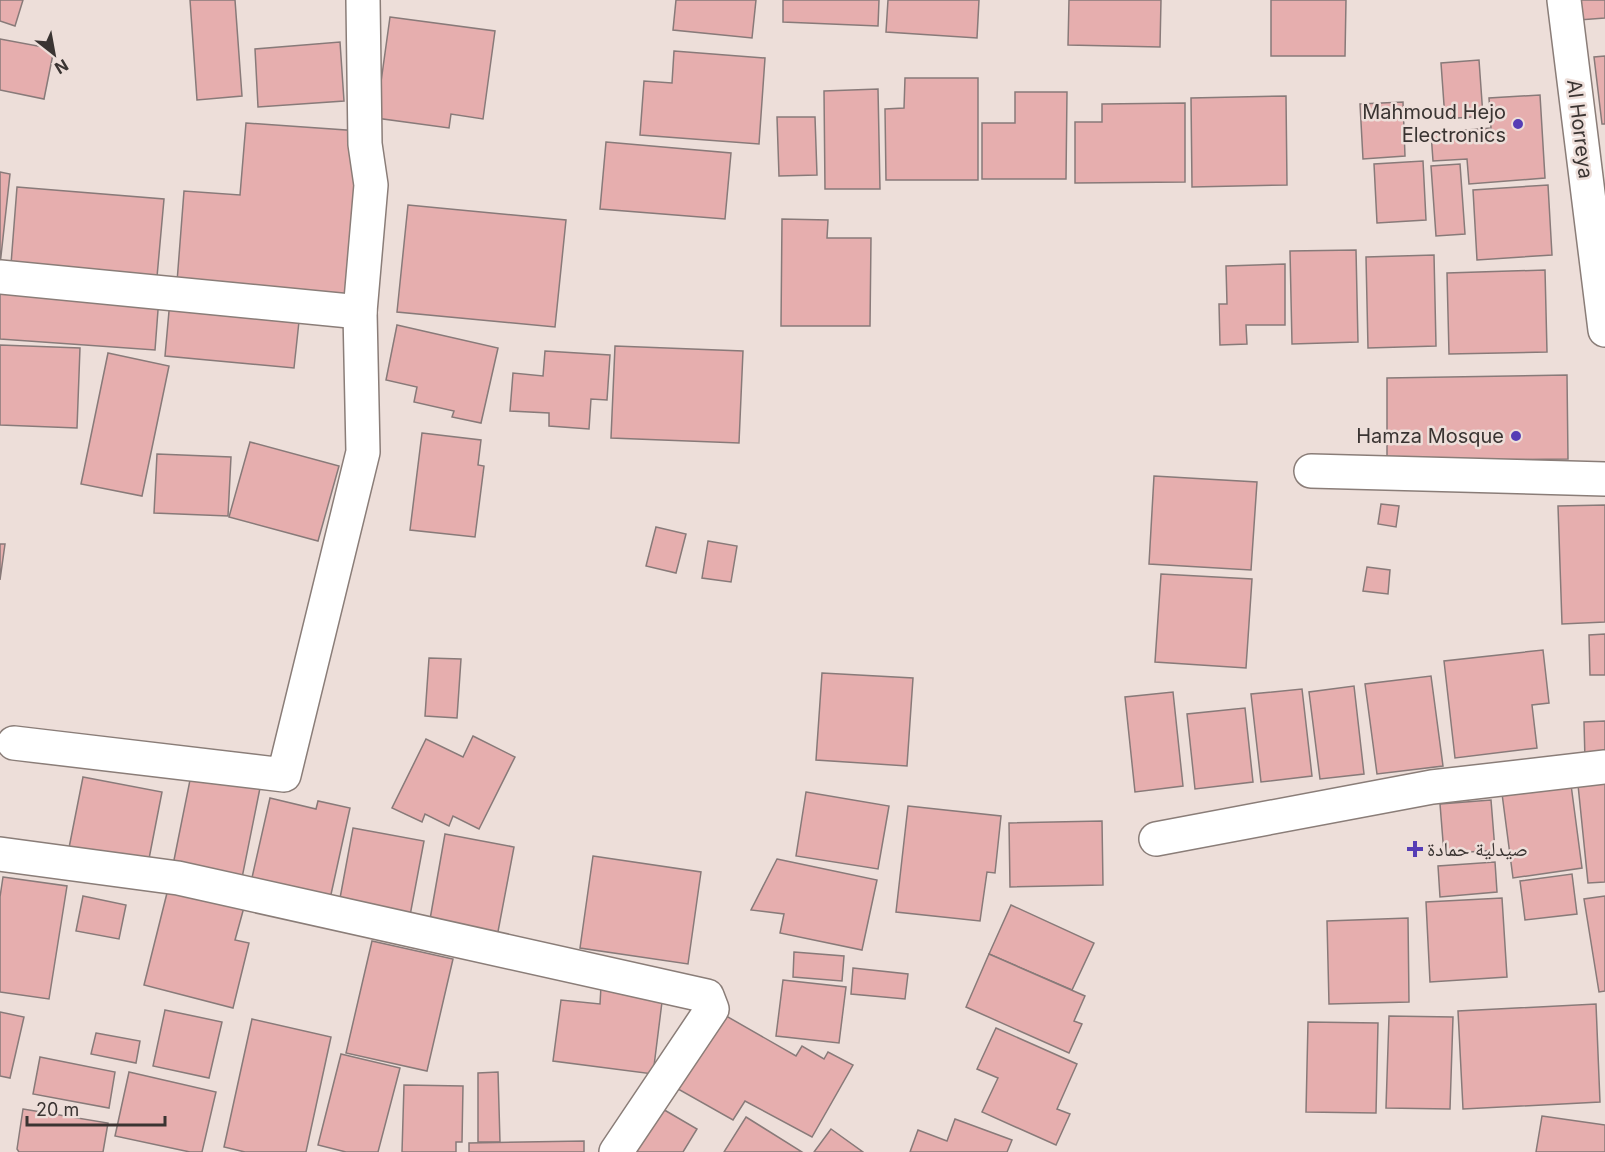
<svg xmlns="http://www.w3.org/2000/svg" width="1605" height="1152" viewBox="0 0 1605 1152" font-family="Inter,'Noto Naskh Arabic',sans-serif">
<rect width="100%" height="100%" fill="#edded9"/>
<g fill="#e6aeae" stroke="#887a79" stroke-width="1.5">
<polygon points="0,0 23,0 15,26 0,21"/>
<polygon points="190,0 235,0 242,96 197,100"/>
<polygon points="676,0 756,0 752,38 673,30"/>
<polygon points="783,0 879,0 878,26 783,22"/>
<polygon points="888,0 979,0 977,38 886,32"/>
<polygon points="1069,0 1161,0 1160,47 1068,45"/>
<polygon points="1271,0 1346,0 1345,56 1271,56"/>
<polygon points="1577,0 1605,0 1605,18 1579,20"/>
<polygon points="390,17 495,31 483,119 451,114 449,128 376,118"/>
<polygon points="0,39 54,49 44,99 0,90"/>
<polygon points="340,42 344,101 258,107 255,49"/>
<polygon points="674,51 765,58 759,144 640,135 644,81 672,83"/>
<polygon points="1605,56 1605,124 1602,124 1594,57"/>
<polygon points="1479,60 1483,116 1445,119 1441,63"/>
<polygon points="905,78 978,78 978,180 886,180 885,109 904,108"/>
<polygon points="878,89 880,189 825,189 824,91"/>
<polygon points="1015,92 1067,92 1066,179 982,179 982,123 1015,123"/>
<polygon points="1540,95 1545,178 1469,184 1467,159 1433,161 1431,133 1491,128 1489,98"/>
<polygon points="1286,96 1287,185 1192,187 1191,98"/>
<polygon points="1403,102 1405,156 1363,159 1360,104"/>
<polygon points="1185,103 1185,182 1075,183 1075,122 1102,122 1102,104"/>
<polygon points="777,117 815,117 817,175 779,176"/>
<polygon points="246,123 360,131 347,294 177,282 184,191 240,195"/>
<polygon points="606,142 731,153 725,219 600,209"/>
<polygon points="1423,161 1426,220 1377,223 1374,164"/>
<polygon points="1460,164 1465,234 1436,236 1431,166"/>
<polygon points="0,172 10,174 0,265"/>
<polygon points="1548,185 1552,255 1477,260 1473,190"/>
<polygon points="17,187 164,199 156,288 10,277"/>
<polygon points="408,205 566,220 555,327 397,312"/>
<polygon points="782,219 828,220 827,238 871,238 870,326 781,326"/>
<polygon points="1356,250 1358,342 1292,344 1290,251"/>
<polygon points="1434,255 1436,346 1368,348 1366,257"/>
<polygon points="1285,264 1285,325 1246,325 1247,344 1220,345 1219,304 1227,304 1226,266"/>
<polygon points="1545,270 1547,352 1449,354 1447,273"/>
<polygon points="0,286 159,297 155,350 0,339"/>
<polygon points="170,300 300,312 294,368 165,356"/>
<polygon points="397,325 498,348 481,423 452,417 454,411 414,402 417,387 386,380"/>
<polygon points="0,345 80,348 77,428 0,425"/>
<polygon points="615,346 743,351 739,443 611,438"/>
<polygon points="545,351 610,355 607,400 591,399 589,429 549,426 549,413 510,411 513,373 543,376"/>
<polygon points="108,353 169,366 142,496 81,484"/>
<polygon points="1567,375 1568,459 1387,461 1387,378"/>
<polygon points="422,433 481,440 478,465 484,466 475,537 410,530"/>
<polygon points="250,442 339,466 318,541 229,517"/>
<polygon points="157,454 231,457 228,516 154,513"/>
<polygon points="1154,476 1257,482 1251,570 1149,564"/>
<polygon points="1381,504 1399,506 1396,527 1378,524"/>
<polygon points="1605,505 1605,622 1562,624 1558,506"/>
<polygon points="656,527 686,534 676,573 646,566"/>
<polygon points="708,541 737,546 731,582 702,578"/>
<polygon points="0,544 5,544 0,580"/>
<polygon points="1367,567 1390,570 1388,594 1363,591"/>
<polygon points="1161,574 1252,579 1246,668 1155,662"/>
<polygon points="1605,634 1605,675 1590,675 1589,635"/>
<polygon points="1543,650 1549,703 1532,705 1537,748 1455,758 1444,661"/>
<polygon points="429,658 461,659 457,718 425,716"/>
<polygon points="822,673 913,678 907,766 816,760"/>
<polygon points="1431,676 1443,766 1377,774 1365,684"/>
<polygon points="1354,686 1364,774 1320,779 1309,692"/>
<polygon points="1302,689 1312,776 1261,782 1251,694"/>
<polygon points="1173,692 1183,786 1135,792 1125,697"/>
<polygon points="1245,708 1253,782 1195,789 1187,714"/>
<polygon points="1605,721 1605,759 1585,760 1584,722"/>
<polygon points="473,736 515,757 479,829 453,816 449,826 425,814 422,822 392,808 426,739 463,757"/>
<polygon points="1605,772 1605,882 1588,883 1577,775"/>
<polygon points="191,775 260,788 241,883 172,870"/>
<polygon points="83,777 162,792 147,869 68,853"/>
<polygon points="1570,777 1582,868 1513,878 1501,786"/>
<polygon points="806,792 889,806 878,869 796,856"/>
<polygon points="270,798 316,809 318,801 350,808 328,908 249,891"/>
<polygon points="1491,800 1495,850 1444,854 1440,804"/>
<polygon points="908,806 1001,816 995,873 987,872 980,921 896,912"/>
<polygon points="1102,821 1103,885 1010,887 1009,823"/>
<polygon points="353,828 424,841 409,921 338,909"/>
<polygon points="445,834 514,847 497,937 429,925"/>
<polygon points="593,856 701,872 688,964 580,948"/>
<polygon points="777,859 877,880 862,950 780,933 784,914 751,910"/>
<polygon points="1495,862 1497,892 1440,897 1438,866"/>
<polygon points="1572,874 1577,914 1525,920 1520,881"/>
<polygon points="3,877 67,886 49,999 0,992 0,897"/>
<polygon points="170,881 246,900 235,940 249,943 233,1008 144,985"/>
<polygon points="83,896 126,905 119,939 76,931"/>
<polygon points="1605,896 1605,991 1599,992 1584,899"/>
<polygon points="1502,898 1507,977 1430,982 1426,902"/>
<polygon points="1011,905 1094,943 1072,990 989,954"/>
<polygon points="1408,918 1409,1002 1329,1004 1327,921"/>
<polygon points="372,941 453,959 427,1071 346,1053"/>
<polygon points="794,952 844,956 842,981 793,977"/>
<polygon points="989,954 1085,996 1074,1021 1082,1024 1069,1053 966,1007"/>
<polygon points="853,968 908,974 905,999 851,994"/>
<polygon points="783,980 846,987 839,1043 776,1036"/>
<polygon points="601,986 663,994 653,1074 553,1061 561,1000 600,1004"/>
<polygon points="1596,1004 1600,1102 1463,1109 1458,1011"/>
<polygon points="165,1010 222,1022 209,1078 153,1066"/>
<polygon points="0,1012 24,1017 10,1078 0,1076"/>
<polygon points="721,1013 796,1056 802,1046 824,1059 828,1052 853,1065 812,1137 745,1101 733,1120 678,1089"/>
<polygon points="1389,1016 1453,1017 1450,1109 1386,1108"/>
<polygon points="252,1019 331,1037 306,1152 245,1152 224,1147"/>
<polygon points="1308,1022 1378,1023 1376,1113 1306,1112"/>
<polygon points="996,1028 1077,1064 1057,1109 1070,1114 1056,1145 982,1112 998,1078 977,1069"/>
<polygon points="96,1033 140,1041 136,1063 91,1054"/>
<polygon points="341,1054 400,1068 378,1152 346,1152 318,1145"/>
<polygon points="40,1057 115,1072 109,1108 33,1094"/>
<polygon points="129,1072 216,1092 202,1152 190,1152 115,1136"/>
<polygon points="498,1072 500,1142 478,1142 478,1073"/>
<polygon points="404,1085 463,1086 462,1142 456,1142 456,1152 402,1152"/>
<polygon points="661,1108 697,1129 683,1152 635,1152"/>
<polygon points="23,1109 108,1123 103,1152 19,1152 17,1149"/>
<polygon points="1542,1116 1605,1125 1605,1152 1536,1152"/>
<polygon points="746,1117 802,1152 724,1152"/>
<polygon points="955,1119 1012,1140 1007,1152 910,1152 918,1130 947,1141"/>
<polygon points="831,1129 863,1152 814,1152"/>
<polygon points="584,1141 584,1152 469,1152 469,1143"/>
</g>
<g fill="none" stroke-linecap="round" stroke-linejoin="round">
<defs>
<g id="minor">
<polyline points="1564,0 1605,330"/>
<polyline points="0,277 360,312"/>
<polyline points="1311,471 1605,479"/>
<polyline points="14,743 284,775 363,452 360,312 371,185 365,144 363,0"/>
<polyline points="1156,839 1432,787 1605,767"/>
<polyline points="0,854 178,878 707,996 712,1009 616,1152"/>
</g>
</defs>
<use href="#minor" stroke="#8a7d78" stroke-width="36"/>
<use href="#minor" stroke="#fff" stroke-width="33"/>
</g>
<g fill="#553db5" stroke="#edded9" stroke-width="2">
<circle cx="1518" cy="124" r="6"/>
<circle cx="1516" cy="436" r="6"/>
<path d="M1412 840h6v6h6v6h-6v6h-6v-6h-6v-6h6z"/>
</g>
<g text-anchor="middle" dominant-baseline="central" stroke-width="5" stroke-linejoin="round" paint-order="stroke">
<g font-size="20" fill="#3a3432" stroke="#edded9" text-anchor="end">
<text x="1506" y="112">Mahmoud Hejo<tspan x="1506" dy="23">Electronics</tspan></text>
<text x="1504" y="436">Hamza Mosque</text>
<text x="1427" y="849" text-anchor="start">صيدلية حمادة</text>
</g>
<g font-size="20" fill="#3a3432" stroke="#edded9">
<text transform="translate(1580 129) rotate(83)">Al Horreya</text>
</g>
</g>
<g transform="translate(54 54) rotate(149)" stroke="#edded9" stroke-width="4.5" paint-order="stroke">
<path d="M0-4.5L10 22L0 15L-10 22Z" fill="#3a3432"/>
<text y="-9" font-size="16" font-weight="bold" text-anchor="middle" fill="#3a3432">N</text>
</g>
<path d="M27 1116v9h138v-9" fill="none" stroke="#3a3432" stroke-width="3"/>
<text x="36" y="1116" font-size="18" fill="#3a3432" stroke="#edded9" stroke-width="4.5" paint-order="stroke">20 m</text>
</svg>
